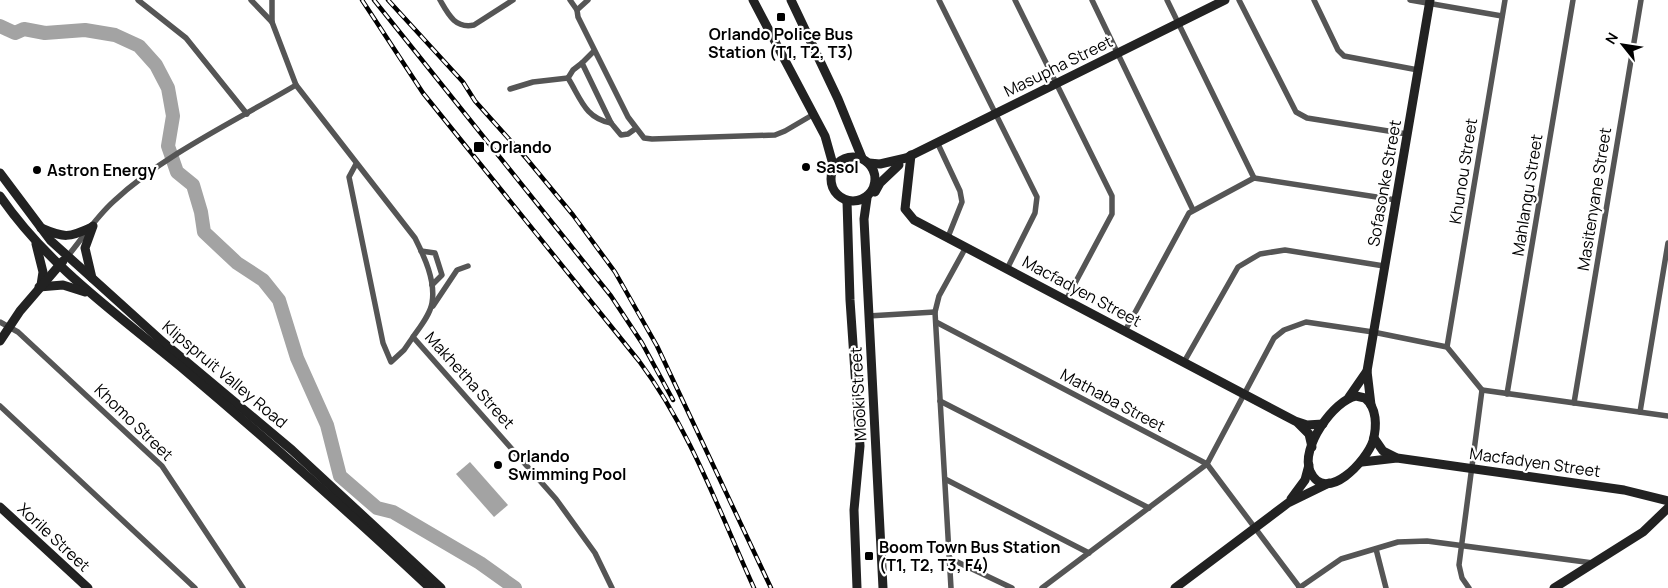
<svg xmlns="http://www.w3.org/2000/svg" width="1668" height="588" viewBox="0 0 1668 588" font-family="Manrope,sans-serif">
<rect width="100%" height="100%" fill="#fff"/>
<polygon fill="#a3a3a3" points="470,462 508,505 494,517 456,474"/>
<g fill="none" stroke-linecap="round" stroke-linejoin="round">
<polyline stroke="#a3a3a3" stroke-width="14" points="0,26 15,33 24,29 45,33 85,30 115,35 139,46 156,65 168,88 173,116 168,146 177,172 193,185 201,212 204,232 237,263 263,280 279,300 297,358 327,425 340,476 377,508 393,512 480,563 515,588"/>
<g stroke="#555" stroke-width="5.5">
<polyline points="138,0 186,38 247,114"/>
<polyline points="251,0 272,22"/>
<path d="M272,0V22L296,85L415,238C424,256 436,281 432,303C430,315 420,327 413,337L556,499L595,553L612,588"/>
<path d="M440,0C448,14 455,29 474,25L513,0"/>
<polyline points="570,0 577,10"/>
<polyline points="588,0 577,10 578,17 628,117 644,138 652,139 775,135 785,131 814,114"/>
<polyline points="939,0 1037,197 1035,213 1007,269"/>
<polyline points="1015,0 1112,196 1112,214 1066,300"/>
<polyline points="1092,0 1193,210"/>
<polyline points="1167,0 1254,178"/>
<polyline points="1239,0 1296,112 1307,118 1407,134"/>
<polyline points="1314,0 1338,50 1344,56 1418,70"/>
<polyline points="1410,0 1502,16"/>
<polyline points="594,51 582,63 611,123 621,135 628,134 635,129"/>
<path d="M582,63L573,70L568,78C581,99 585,118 611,123"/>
<polyline points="510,89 533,82 568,78"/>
<polyline points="937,142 960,191 962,202 948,237"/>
<polyline points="356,164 349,177 383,343 391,362 404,350 413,337"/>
<polyline points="421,251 435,253 442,275 432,285"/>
<path d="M67,257C82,239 96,217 114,201C163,155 237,120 296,85"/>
<polyline points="433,306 457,270 468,266"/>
<polyline points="868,316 935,312"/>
<polyline points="0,322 18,332 162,466 243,588"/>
<polyline points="936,322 1207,464 1300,588"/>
<polyline points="1125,331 1189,213 1254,178 1396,200"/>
<polyline points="1447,347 1505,0"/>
<polyline points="1184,362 1238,267 1260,254 1285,250 1384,266"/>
<polyline points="1482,390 1668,416"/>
<polyline points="1507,394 1573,0"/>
<polyline points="940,401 1149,508"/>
<polyline points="1574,403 1641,0"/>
<polyline points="0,406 195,588"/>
<polyline points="1640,412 1668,243"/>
<polyline points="945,479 1089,553"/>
<polyline points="1376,549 1386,588"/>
<polyline points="949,558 1012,588"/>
<polyline points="951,588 935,312 939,296 966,247"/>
<polyline points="1042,588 1207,464 1274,338 1284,330 1306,322 1373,332 1447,347 1482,390 1459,565 1462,578 1469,588"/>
<polyline points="1299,588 1341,559 1398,542 1427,541 1593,563"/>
</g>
<g stroke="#222" stroke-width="9">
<polyline points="753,0 825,136 834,168"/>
<polyline points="791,0 838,99 862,158"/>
<polyline points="911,155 905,209 914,220 1295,421 1307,425 1323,424"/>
<circle cx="853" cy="179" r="22"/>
<polyline points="869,163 880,164 906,158 1225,0"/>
<polyline points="0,173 51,241 164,343 292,450 441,588"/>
<polyline points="875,192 880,183 899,165"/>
<path d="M0,196C48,266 117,314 181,367C266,439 349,512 430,588"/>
<polyline points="867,198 864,219 883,588"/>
<polyline points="847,201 850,300 860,446 854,510 857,588"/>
<path d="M41,228C64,238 69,238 92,227"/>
<polyline points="36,244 43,272 41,285"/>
<polyline points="92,278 85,248 93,226"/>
<polyline points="39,287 63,285 85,292"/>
<polyline points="0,341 20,311 63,261"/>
<polyline points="1367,371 1371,405"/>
<path d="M1356,396L1365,398C1377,408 1377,426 1373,441C1367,460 1326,506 1310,471C1300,448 1334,400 1356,396Z"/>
<polyline points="1349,397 1367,371 1430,0"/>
<polyline points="1298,423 1309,434 1312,447"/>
<polyline points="1374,438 1383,451 1395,457"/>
<polyline points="1362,462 1397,458 1624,490 1668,501"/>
<polyline points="1291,499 1305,480 1309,465"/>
<polyline points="0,507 88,588"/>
<polyline points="1175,588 1288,503 1329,483"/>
<polyline points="1554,588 1643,532 1668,508"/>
</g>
<defs>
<g id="rail">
<path d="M362,0L423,93L639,361C690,429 719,511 754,588"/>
<polyline points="374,0 611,296 642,343 673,400"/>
<polyline points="388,0 463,82 475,101 526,158 573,215 615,272 657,346 771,588"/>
</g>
</defs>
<use href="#rail" stroke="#000" stroke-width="4.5"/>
<use href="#rail" stroke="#fff" stroke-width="2.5" stroke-dasharray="8" stroke-linecap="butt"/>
</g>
<g fill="#000" stroke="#fff" stroke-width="2">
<rect x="776" y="12" width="10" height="10" rx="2.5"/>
<rect x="473" y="141" width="12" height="12" rx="2.5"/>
<circle cx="806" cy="167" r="5"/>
<circle cx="37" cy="170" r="5"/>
<circle cx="498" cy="465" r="5"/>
<rect x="864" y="551" width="10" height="10" rx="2.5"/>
</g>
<g text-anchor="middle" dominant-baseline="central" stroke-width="4.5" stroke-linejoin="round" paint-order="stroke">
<g font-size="16" font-weight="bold" fill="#000" stroke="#fff" text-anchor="start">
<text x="781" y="34" text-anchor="middle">Orlando Police Bus<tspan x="781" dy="18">Station (T1, T2, T3)</tspan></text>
<text x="490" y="147">Orlando</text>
<text x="816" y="167">Sasol</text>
<text x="47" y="170">Astron Energy</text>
<text x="508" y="456">Orlando<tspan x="508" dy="18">Swimming Pool</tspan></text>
<text x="879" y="547">Boom Town Bus Station<tspan x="879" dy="18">(T1, T2, T3, F4)</tspan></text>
</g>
<g font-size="16" fill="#000" stroke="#fff">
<text transform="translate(1058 66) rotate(-26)">Masupha Street</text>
<text transform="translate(1463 171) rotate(-81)">Khunou Street</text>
<text transform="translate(1384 183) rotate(-80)">Sofasonke Street</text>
<text transform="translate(1527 195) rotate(-81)">Mahlangu Street</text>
<text transform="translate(1594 199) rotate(-81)">Masitenyane Street</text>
<text transform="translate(1082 291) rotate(28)">Macfadyen Street</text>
<text transform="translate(225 374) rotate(40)">Klipspruit Valley Road</text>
<text transform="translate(470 380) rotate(48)">Makhetha Street</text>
<text transform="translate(858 394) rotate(-93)">Mooki Street</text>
<text transform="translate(1113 400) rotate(28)">Mathaba Street</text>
<text transform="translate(134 422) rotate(44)">Khomo Street</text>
<text transform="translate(1535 462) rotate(8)">Macfadyen Street</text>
<text transform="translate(54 537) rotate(43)">Xorile Street</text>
</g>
</g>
<g transform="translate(1623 45) rotate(300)" stroke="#ffffff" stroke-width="4" paint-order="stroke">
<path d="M0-4L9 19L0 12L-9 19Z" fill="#000000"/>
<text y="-8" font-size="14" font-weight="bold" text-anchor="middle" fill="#000000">N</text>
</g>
</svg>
